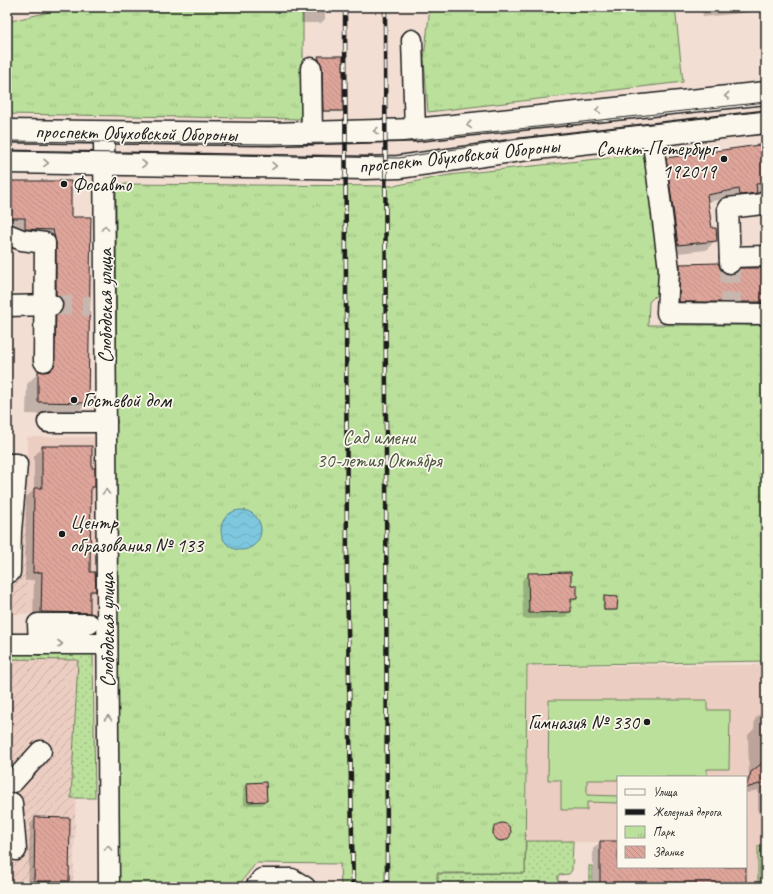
<svg xmlns="http://www.w3.org/2000/svg" width="773" height="894" viewBox="0 0 773 894" font-family="Caveat,sans-serif">
<defs>
<pattern id="industrial-furrows" width="10" height="10" patternUnits="userSpaceOnUse"><rect width="10" height="10" fill="#eccdc2"/><path d="M-1 1l2-2M0 10L10 0M9 11l2-2" fill="none" stroke="#caafa6"/></pattern>
<pattern id="grass-dots" width="8" height="8" patternUnits="userSpaceOnUse"><rect width="8" height="8" fill="#bbe09b"/><path d="M2 2h.1M6 6h.1" fill="none" stroke="#a0c085" stroke-width="1.8" stroke-linecap="round"/></pattern>
<pattern id="park-tufts" width="24" height="20" patternUnits="userSpaceOnUse"><rect width="24" height="20" fill="#bbe09b"/><path d="M3 7l-1-3M5 7V3M7 7l1-3M15 17l-1-3M17 17v-4M19 17l1-3" fill="none" stroke="#a0c085"/></pattern>
<pattern id="water-waves" width="16" height="10" patternUnits="userSpaceOnUse"><rect width="16" height="10" fill="#7ec8df"/><path d="M0 5q4-4 8 0t8 0" fill="none" stroke="#6cabbf"/></pattern>
<pattern id="building-back-hatch" width="6" height="6" patternUnits="userSpaceOnUse"><rect width="6" height="6" fill="#dea59a"/><path d="M-1 5l2 2M0 0l6 6M5-1l2 2" fill="none" stroke="#be8d84"/></pattern>
</defs>
<rect width="100%" height="100%" fill="#f2ded3"/>
<filter id="ink" filterUnits="userSpaceOnUse"><feTurbulence type="fractalNoise" baseFrequency=".025" numOctaves="2"/><feDisplacementMap in="SourceGraphic" scale="8" xChannelSelector="R" yChannelSelector="G"/><feConvolveMatrix kernelMatrix="1 2 1 2 8 2 1 2 1" color-interpolation-filters="sRGB"/></filter>
<g filter="url(#ink)">
<g fill="#eccdc2" fill-rule="evenodd">
<polygon points="27,437 97,437 97,615 27,614"/>
<path d="M766,665V887H600V842H526L528,666ZM618,777H746V867H618Z"/>
</g>
<g fill="url(#industrial-furrows)">
<polygon points="7,454 27,455 27,614 7,614"/>
<polygon points="7,658 80,658 73,887 7,887"/>
</g>
<g fill="url(#grass-dots)" stroke="#6c7e5c">
<polygon points="7,654 93,654 95,798 71,798 78,660 7,659"/>
<polygon points="526,841 573,841 572,870 569,874 558,875 558,887 438,887 438,874 525,873"/>
<polygon points="758,846 761,846 760,884 758,884"/>
<rect x="589" y="866" width="3" height="21"/>
</g>
<g fill="url(#park-tufts)" stroke="#6c7e5c">
<polygon points="70,7 303,7 303,119 7,114 7,22"/>
<polygon points="430,7 675,7 683,82 428,112 424,59"/>
<polygon points="644,154 659,253 659,287 657,294 649,302 648,325 766,325 766,661 527,665 525,873 437,873 437,887 341,887 340,864 256,863 237,887 117,887 116,184 393,186 449,175"/>
</g>
<polygon fill="#bbe09b" stroke="#6c7e5c" points="549,700 707,700 707,710 730,710 729,769 707,769 707,777 618,777 618,780 587,780 587,795 618,796 618,803 587,802 587,810 561,810 561,780 548,780"/>
<circle fill="url(#water-waves)" stroke="#578391" cx="241" cy="530" r="20"/>
<g fill="#0003">
<polygon points="301,7 325,7 325,19 321,23 301,23"/>
<polygon points="702,7 756,7 752,12 703,17"/>
<polygon points="318,57 342,110 340,112 322,112 321,70 317,58"/>
<polygon points="766,146 766,191 756,193 746,203 729,198 707,202 711,229 716,240 706,250 668,254 657,168 667,158"/>
<polygon points="7,182 70,218 87,403 75,415 26,414 27,384 39,372 43,372 45,256 7,230"/>
<polygon points="680,265 720,270 730,276 766,269 766,312 670,311 671,275"/>
<polygon points="43,447 91,469 94,486 90,490 89,573 95,591 89,596 89,612 80,621 33,621 34,580 25,581 26,497 34,490 34,456"/>
<polygon points="529,574 570,586 576,599 570,604 570,611 564,618 523,619 522,580"/>
<polygon points="605,597 616,609 614,611 603,611 603,599"/>
<polygon points="764,710 766,710 766,813 758,813 758,790 746,793 746,779 749,776 748,735 754,729 755,719"/>
<polygon points="247,784 266,800 262,805 244,805 243,788"/>
<polygon points="35,818 69,819 68,887 28,887 30,824"/>
<circle cx="501" cy="833" r="9"/>
<polygon points="600,842 618,842 618,867 745,867 745,887 593,887 593,849"/>
</g>
<g fill="url(#building-back-hatch)" stroke="#1c1c1c">
<polygon points="318,56 343,56 343,111 323,111 322,68"/>
<polygon points="766,144 766,183 756,184 757,193 740,195 739,189 707,195 712,228 716,228 717,241 678,245 666,158"/>
<polygon points="7,181 71,181 71,217 91,217 88,403 38,402 38,371 49,371 54,366 56,315 62,311 63,305 62,299 56,295 56,243 53,230 25,229 25,218 7,218"/>
<polygon points="718,263 721,269 730,274 736,273 740,268 766,268 766,302 679,302 680,264"/>
<polygon points="42,446 92,446 92,468 95,468 95,487 91,487 90,572 95,572 96,591 90,591 90,613 41,612 42,572 33,573 34,488 42,488"/>
<polygon points="571,572 571,585 577,585 577,599 571,599 571,612 529,613 528,573"/>
<polygon points="604,596 618,597 617,610 604,610"/>
<polygon points="766,760 766,782 746,788 751,772"/>
<polygon points="266,782 267,801 248,802 247,783"/>
<polygon points="35,817 70,818 69,881 34,881"/>
<circle cx="502" cy="832" r="9"/>
<polygon points="600,841 618,841 618,867 746,867 746,887 600,887"/>
</g>
<g fill="none" stroke-linecap="round" stroke-linejoin="round">
<g stroke="#c7b7ae" stroke-width="20" stroke-dasharray="20 10" stroke-linecap="butt">
<polyline points="730,263 731,303"/>
<polyline points="52,305 90,306"/>
</g>
<defs>
<g id="minor">
<polyline points="412,40 415,130"/>
<polyline points="311,68 312,134"/>
<polyline points="104,133 109,887"/>
<polyline points="652,135 669,269 667,313 766,314"/>
<polyline points="7,234 22,240 45,243 44,361"/>
<polyline points="730,257 766,256"/>
<polyline points="730,263 728,208 763,204 766,201"/>
<polyline points="7,306 52,305"/>
<polyline points="48,422 106,422"/>
<polyline points="7,464 17,464 11,531 10,572 7,573"/>
<polyline points="7,644 107,644"/>
<polyline points="39,644 38,624 89,624"/>
<polyline points="7,783 13,782 41,751"/>
<polyline points="7,803 12,803 16,850"/>
<polyline points="256,887 262,879 292,879 305,887"/>
</g>
<g id="major">
<polyline points="7,131 270,134 415,130 766,93"/>
<polyline points="7,162 365,168 399,167 520,150 766,122"/>
</g>
</defs>
<use href="#minor" stroke="#1c1c1c" stroke-width="23"/>
<use href="#major" stroke="#1c1c1c" stroke-width="25"/>
<use href="#minor" stroke="#fbf7ec" stroke-width="20"/>
<use href="#major" stroke="#fbf7ec" stroke-width="22"/>
<g stroke="#1c1c1c" stroke-width="1">
<polyline points="7,141 269,144 399,142 766,102"/>
<polyline points="7,151 399,158 519,139 766,111"/>
</g>
<defs>
<g id="rail">
<polyline points="345,7 347,576 353,887"/>
<polyline points="385,7 387,887"/>
</g>
</defs>
<use href="#rail" stroke="#1c1c1c" stroke-width="4.5"/>
<use href="#rail" stroke="#fbf7ec" stroke-width="3" stroke-dasharray="9" stroke-linecap="butt"/>
</g>
<defs><path id="oneway-chevron" d="M-2-3.5L2.5 0L-2 3.5" fill="none" stroke-width="1.6" stroke-linecap="round" stroke-linejoin="round"/></defs>
<g stroke="#97948e">
<use href="#oneway-chevron" transform="translate(727 96) rotate(175)"/>
<use href="#oneway-chevron" transform="translate(598 110) rotate(173)"/>
<use href="#oneway-chevron" transform="translate(469 125) rotate(175)"/>
<use href="#oneway-chevron" transform="translate(376 131) rotate(178)"/>
<use href="#oneway-chevron" transform="translate(46 163) rotate(1)"/>
<use href="#oneway-chevron" transform="translate(144 164) rotate(1)"/>
<use href="#oneway-chevron" transform="translate(274 166) rotate(1)"/>
<use href="#oneway-chevron" transform="translate(105 228) rotate(-90)"/>
<use href="#oneway-chevron" transform="translate(106 492) rotate(-90)"/>
<use href="#oneway-chevron" transform="translate(60 644)"/>
<use href="#oneway-chevron" transform="translate(108 718) rotate(-90)"/>
<use href="#oneway-chevron" transform="translate(108 848) rotate(-90)"/>
</g>
</g>
<g fill="#1c1c1c" stroke="#fbf7ec" stroke-width="1.5">
<circle cx="724" cy="159" r="4"/>
<circle cx="64" cy="184" r="4"/>
<circle cx="74" cy="400" r="4"/>
<circle cx="62" cy="534" r="4"/>
<circle cx="647" cy="722" r="4"/>
</g>
<g text-anchor="middle" dominant-baseline="central" stroke-width="3.5" stroke-linejoin="round" paint-order="stroke">
<g font-size="20" fill="#1c1c1c" stroke="#fbf7ec">
<text transform="translate(136 133) rotate(1)">проспект Обуховской Обороны</text>
<text transform="translate(459 156) rotate(-6)">проспект Обуховской Обороны</text>
<text transform="translate(105 306) rotate(-90)">Слободская улица</text>
<text transform="translate(107 630) rotate(-90)">Слободская улица</text>
</g>
<g font-size="20" fill="#1c1c1c" stroke="#fbf7ec" text-anchor="start">
<text x="716" y="148" text-anchor="end">Санкт-Петербург<tspan x="716" dy="23">192019</tspan></text>
<text x="72" y="184">Фосавто</text>
<text x="82" y="400">Гостевой дом</text>
<text x="70" y="522">Центр<tspan x="70" dy="23">образования № 133</tspan></text>
<text x="639" y="722" text-anchor="end">Гимназия № 330</text>
</g>
<g font-size="20" fill="#4c5742" stroke="#fbf7ec">
<text x="379" y="437">Сад имени<tspan x="379" dy="23">30-летия Октября</tspan></text>
</g>
</g>
<rect width="773" height="894" fill="none" stroke="#fbf7ec" stroke-width="24"/>
<rect x="12" y="12" width="749" height="870" fill="none" stroke="#1c1c1c" stroke-width="1.5" filter="url(#ink)"/>
<rect x="617" y="776" width="130" height="92" fill="#fbf7ec" stroke="#a29f99"/>
<rect x="625" y="789" width="20" height="6" fill="#fbf7ec" stroke="#a29f99"/>
<text x="653" y="796" font-size="12" fill="#1c1c1c">Улица</text>
<rect x="625" y="809" width="20" height="6" fill="#1c1c1c" stroke="#a29f99"/>
<text x="653" y="816" font-size="12" fill="#1c1c1c">Железная дорога</text>
<rect x="625" y="826" width="20" height="12" fill="url(#park-tufts)" stroke="#a29f99"/>
<text x="653" y="836" font-size="12" fill="#1c1c1c">Парк</text>
<rect x="625" y="846" width="20" height="12" fill="url(#building-back-hatch)" stroke="#a29f99"/>
<text x="653" y="856" font-size="12" fill="#1c1c1c">Здание</text>
</svg>
